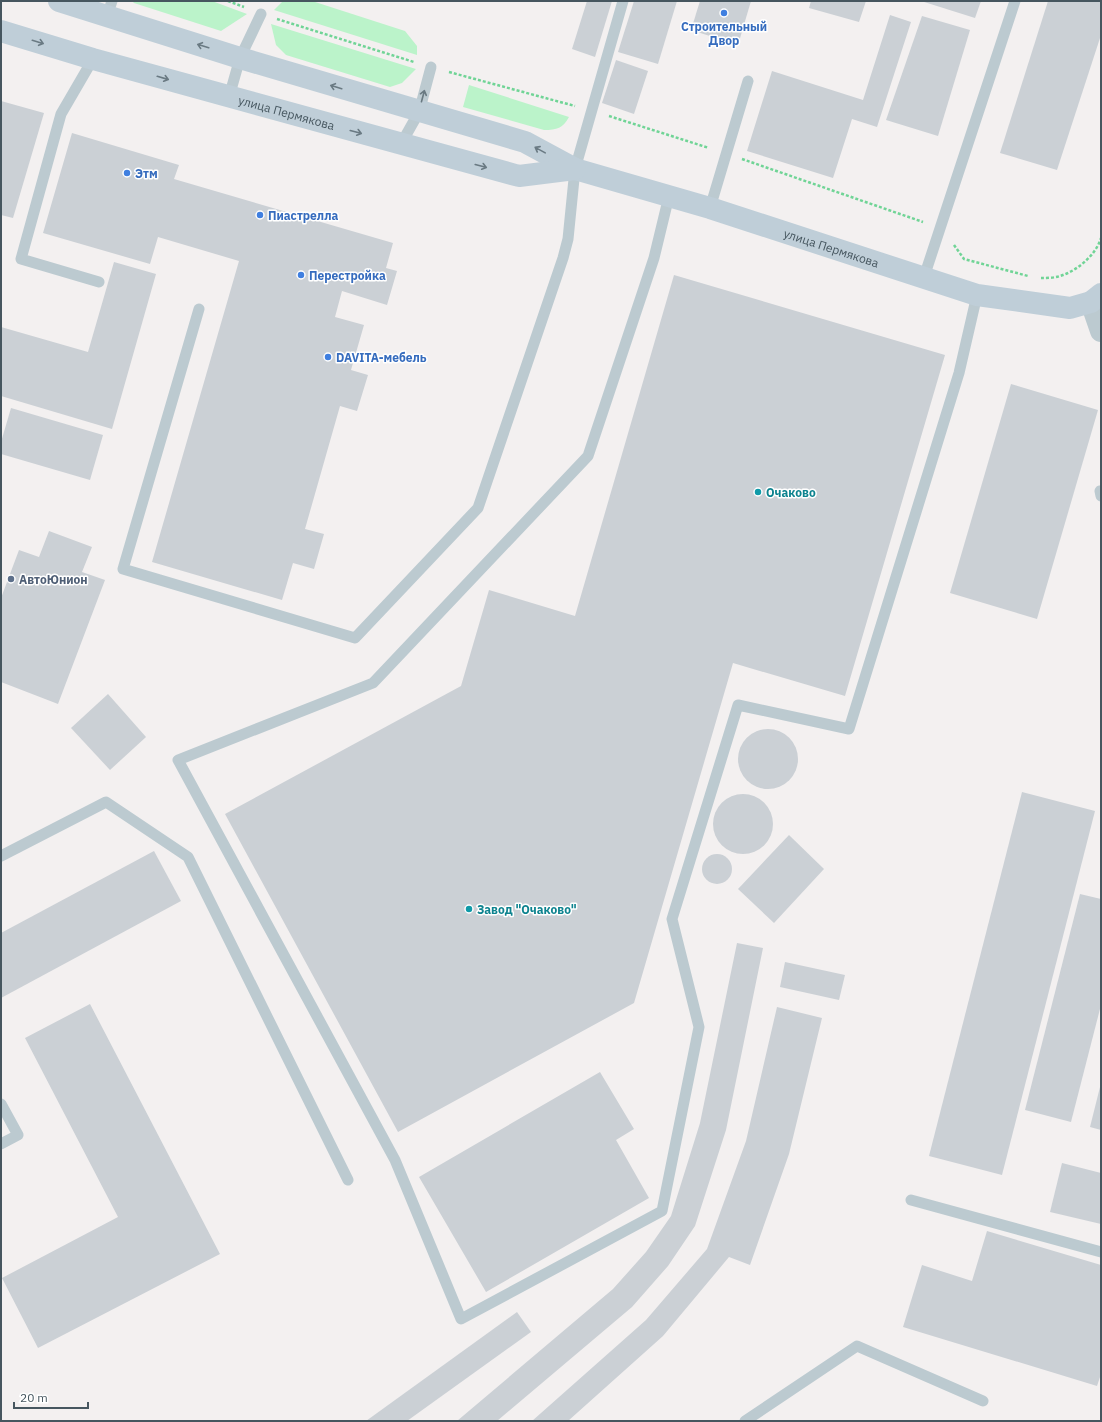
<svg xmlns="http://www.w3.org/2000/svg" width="1102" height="1422" viewBox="0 0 1102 1422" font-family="'IBM Plex Sans',sans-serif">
<rect width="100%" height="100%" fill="#f3f0f0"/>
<g fill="#bbf3ca">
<polygon points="132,1 212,1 247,14 221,31 134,3"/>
<polygon points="283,1 312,1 405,31 417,46 417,55 274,10"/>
<polygon points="271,24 416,69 402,83 390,87 286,55 276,45"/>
<path d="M469,85L569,117C563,128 557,130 544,130L463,107Z"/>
</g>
<g fill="#cbd0d5">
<polygon points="587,1 612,1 595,57 572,49"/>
<polygon points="634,1 677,1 658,64 618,52"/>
<polygon points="700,1 751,1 738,45 691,30"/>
<polygon points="811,1 866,1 859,22 809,8"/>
<polygon points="921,1 981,1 975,18"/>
<polygon points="1048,1 1101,1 1101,35 1057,170 1000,153"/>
<polygon points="890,15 911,22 877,127 852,119 833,178 747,151 772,71 863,100"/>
<polygon points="922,16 970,30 938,136 886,120"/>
<polygon points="616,60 648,71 634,114 602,103"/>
<polygon points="1,101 44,113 13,218 1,215"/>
<polygon points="72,133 179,165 174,179 393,243 386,268 397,271 387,305 342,291 335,317 364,325 351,370 368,375 357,411 340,406 305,529 324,534 314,569 293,563 282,600 152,562 239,261 158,237 150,264 43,233"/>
<polygon points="114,262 156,274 112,429 1,396 1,327 88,352"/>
<polygon points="674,275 945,355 845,696 733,663 634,1003 398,1132 225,814 461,686 489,590 575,616"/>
<polygon points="1011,384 1098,410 1037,619 950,593"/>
<polygon points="11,408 103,435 90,480 1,454 1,442"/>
<polygon points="49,531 92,547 82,572 105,580 58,704 1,682 1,598 19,550 39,557"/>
<polygon points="108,694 146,737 110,770 71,728"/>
<circle cx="768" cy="759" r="30"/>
<polygon points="1022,792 1095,811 1002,1175 929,1156"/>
<circle cx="743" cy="824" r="30"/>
<polygon points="789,835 824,869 774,923 738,889"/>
<polygon points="154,851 181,901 1,998 1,933"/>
<circle cx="717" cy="869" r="15"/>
<polygon points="1080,894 1101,899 1101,1005 1071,1122 1025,1110"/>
<polygon points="737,943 763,948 726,1130 695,1226 668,1266 632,1307 497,1421 457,1421 613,1289 646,1252 671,1216 700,1123"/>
<polygon points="785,962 845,975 839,1000 780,987"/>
<polygon points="90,1004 220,1254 38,1348 2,1278 118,1217 25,1038"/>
<polygon points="777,1007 822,1018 789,1154 750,1265 729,1257 663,1336 568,1421 532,1421 646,1320 707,1249 746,1141"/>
<polygon points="600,1072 634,1129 616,1140 649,1198 486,1292 419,1177"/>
<polygon points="1100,1087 1101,1087 1101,1130 1090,1127"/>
<polygon points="1062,1163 1101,1173 1101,1224 1050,1212"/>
<polygon points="987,1231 1101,1265 1101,1374 1097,1386 903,1327 922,1265 972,1281"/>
<polygon points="517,1312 531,1332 407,1421 366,1421"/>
</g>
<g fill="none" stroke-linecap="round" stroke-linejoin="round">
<g stroke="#70d496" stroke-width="2.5" stroke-dasharray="3 2" stroke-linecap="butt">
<polyline points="228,1 244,7"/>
<polyline points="277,19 414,62"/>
<polyline points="449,72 575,106"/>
<polyline points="609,116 709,148"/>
<polyline points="742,159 923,222"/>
<polyline points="954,245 964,259 1028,276"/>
<path d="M1041,278C1047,278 1054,278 1060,276C1077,271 1096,255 1101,238"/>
</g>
<g stroke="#bccad0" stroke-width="11">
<polyline points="107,16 112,1"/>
<polyline points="93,59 61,114 21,259 99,282"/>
<polyline points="229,97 240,58 261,14"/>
<polyline points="401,144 419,112 431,67"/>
<polyline points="669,196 654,258 588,456 373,683 178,760 395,1160 461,1319 662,1211 699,1027 672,919 738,705 849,729 959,373 977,295"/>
<polyline points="710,208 748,81"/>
<polyline points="924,277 1015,1"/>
<polyline points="199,309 123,569 355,638 478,508 563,258 568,239 575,169 623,1"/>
<polyline points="1100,491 1101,496"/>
<polyline points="1,856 106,802 188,857 348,1180"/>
<polyline points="1,1104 18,1135 1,1144"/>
<polyline points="911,1200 1101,1252"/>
<polyline points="745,1421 857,1346 983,1401"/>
</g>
<polyline stroke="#bccad0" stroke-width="22" points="1091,302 1101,331"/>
<g stroke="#bfced8" stroke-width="22">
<path id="s1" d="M59,1L240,58L525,142L575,169L710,208L977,295L1070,308L1091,302L1101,294"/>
<path id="s2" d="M1,31L93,59L519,176L575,169"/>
</g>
</g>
<defs><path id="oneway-shaft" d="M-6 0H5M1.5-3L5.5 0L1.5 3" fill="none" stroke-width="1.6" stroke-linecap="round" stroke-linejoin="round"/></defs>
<g stroke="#6a7a83">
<use href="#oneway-shaft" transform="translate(38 42) rotate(17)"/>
<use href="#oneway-shaft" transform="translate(203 46) rotate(-163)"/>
<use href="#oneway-shaft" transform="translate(163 78) rotate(16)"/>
<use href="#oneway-shaft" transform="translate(336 87) rotate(-163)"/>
<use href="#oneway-shaft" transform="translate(356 132) rotate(15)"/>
<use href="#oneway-shaft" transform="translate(540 150) rotate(-151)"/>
<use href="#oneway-shaft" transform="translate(481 166) rotate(15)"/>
</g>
<use stroke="#697981" href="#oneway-shaft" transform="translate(423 96) rotate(-75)"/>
<g fill="#3f7fe0" stroke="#fff" stroke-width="1.5">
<circle cx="724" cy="13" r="4"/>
<circle cx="127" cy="173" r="4"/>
<circle cx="260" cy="215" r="4"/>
<circle cx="301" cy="275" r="4"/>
<circle cx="328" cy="357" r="4"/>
</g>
<g fill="#0f9aa8" stroke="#fff" stroke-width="1.5">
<circle cx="758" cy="492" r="4"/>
<circle cx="469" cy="909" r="4"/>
</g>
<circle fill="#5c6f8a" stroke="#fff" stroke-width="1.5" cx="11" cy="579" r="4"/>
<g text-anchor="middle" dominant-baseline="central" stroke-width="3" stroke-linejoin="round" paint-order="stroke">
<g font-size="12" font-weight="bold" fill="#366cbe" stroke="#fff" text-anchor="start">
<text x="724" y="26" text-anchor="middle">Строительный<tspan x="724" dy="14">Двор</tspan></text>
<text x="135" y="173">Этм</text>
<text x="268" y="215">Пиастрелла</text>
<text x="309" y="275">Перестройка</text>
<text x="336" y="357">DAVITA-мебель</text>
</g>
<g font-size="12" fill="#46565f" stroke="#fff">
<text stroke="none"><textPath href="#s2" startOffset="297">улица Пермякова</textPath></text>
<text stroke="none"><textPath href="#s1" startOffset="812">улица Пермякова</textPath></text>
</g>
<g font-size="12" font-weight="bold" fill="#0d838f" stroke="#fff" text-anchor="start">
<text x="766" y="492">Очаково</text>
<text x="477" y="909">Завод "Очаково"</text>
</g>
<g font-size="12" font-weight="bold" fill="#4e5e75" stroke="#fff" text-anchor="start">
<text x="19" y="579">АвтоЮнион</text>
</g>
</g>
<rect width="1102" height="1422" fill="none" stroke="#46565f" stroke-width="4"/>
<path d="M14 1402v6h74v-6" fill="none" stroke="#46565f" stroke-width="2"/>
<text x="20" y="1402" font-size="12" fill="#46565f" stroke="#ffffff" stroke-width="3" paint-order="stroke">20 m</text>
</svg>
